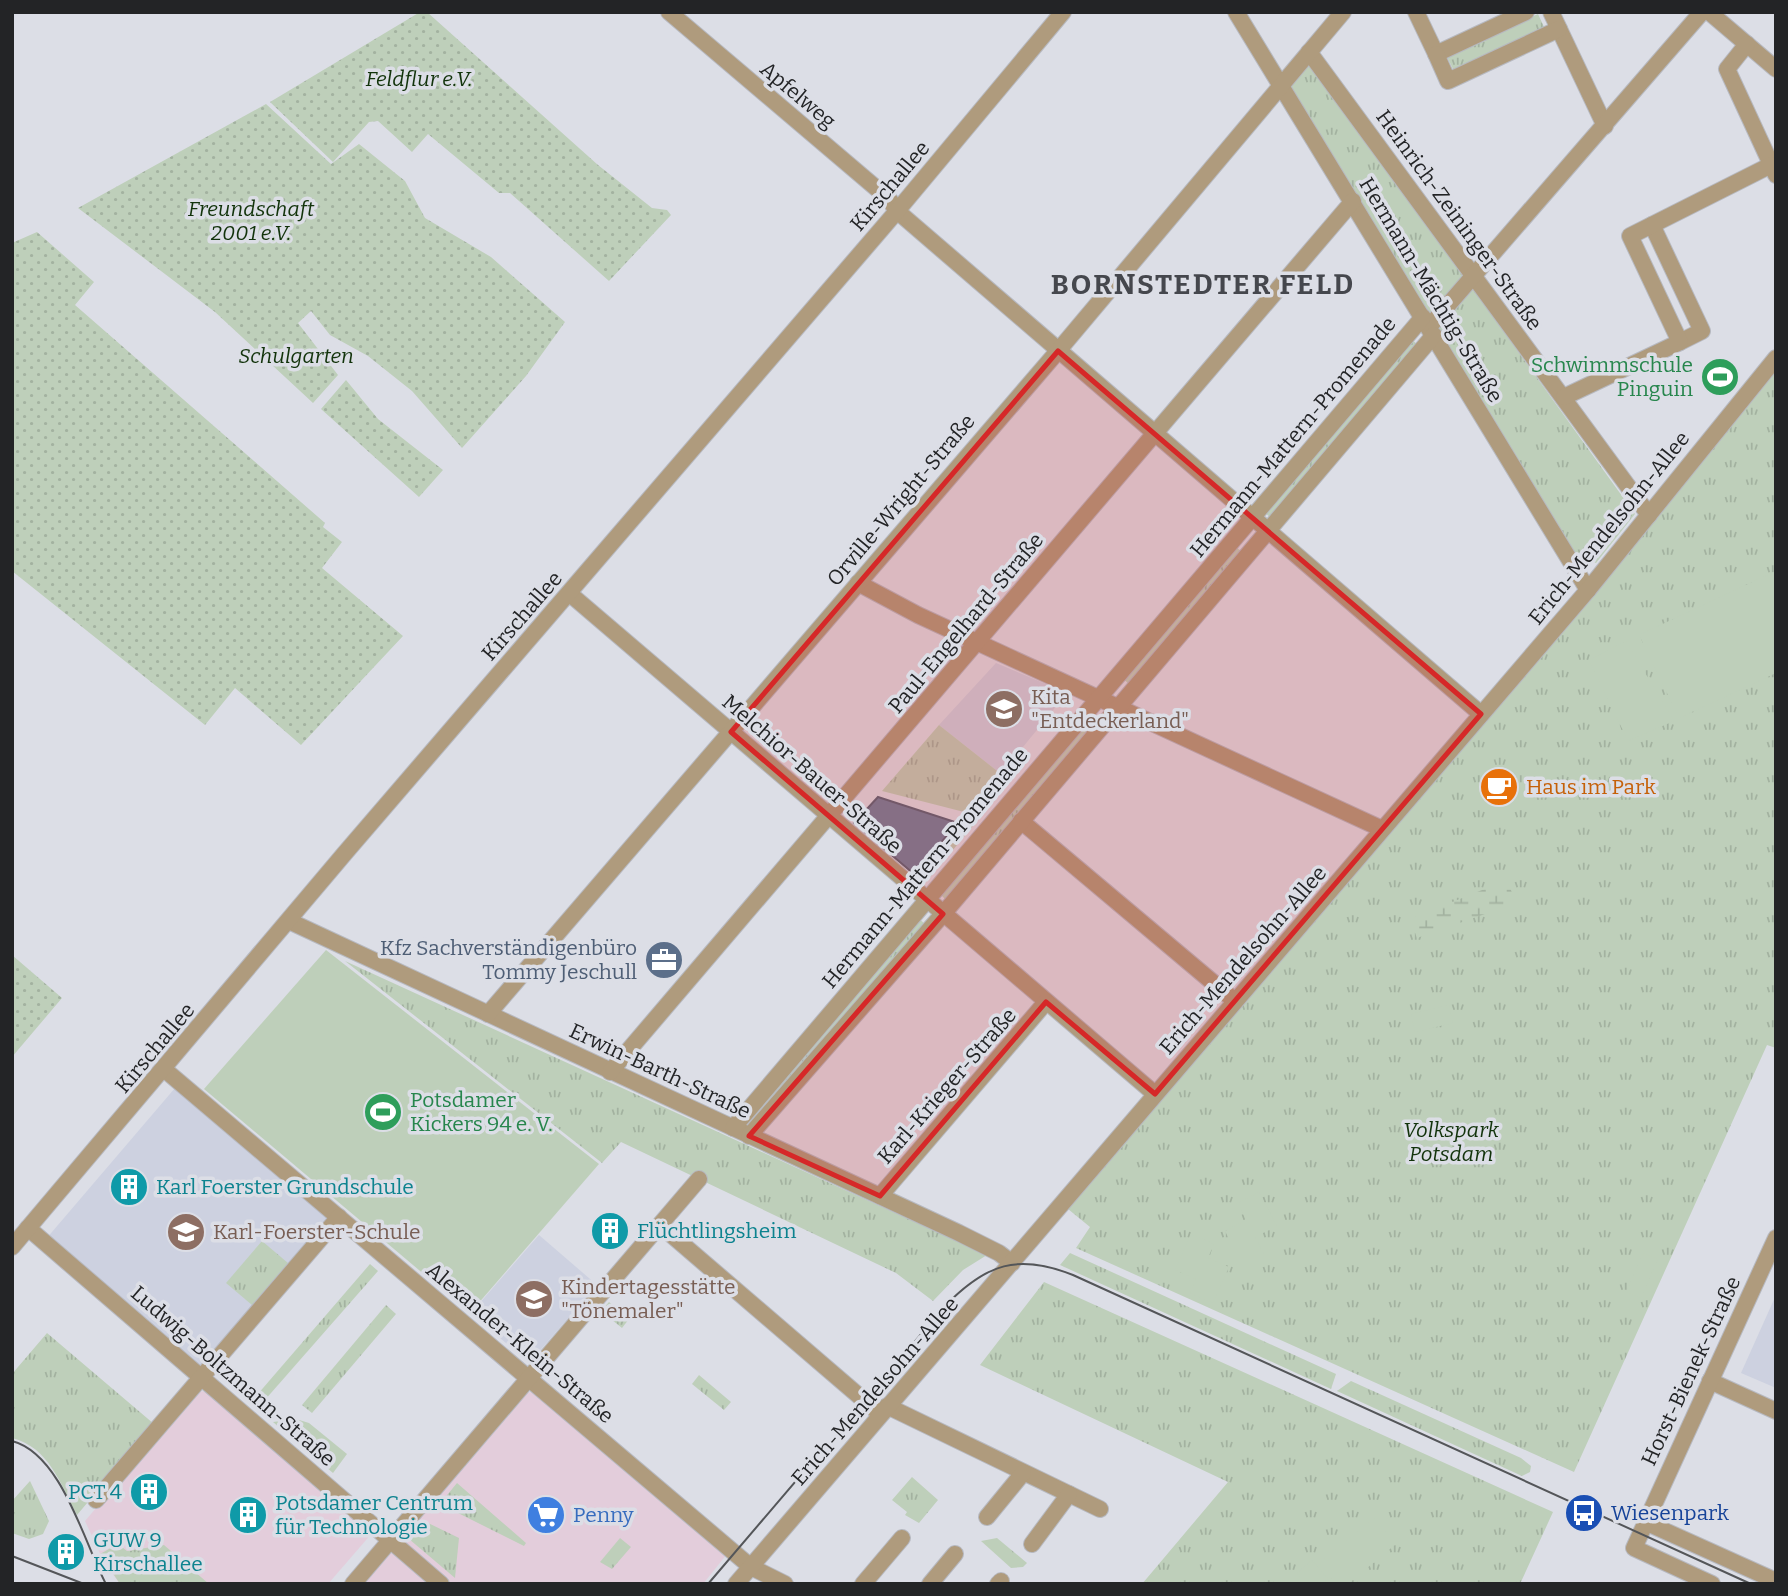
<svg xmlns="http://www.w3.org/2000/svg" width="1788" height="1596" viewBox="0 0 1788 1596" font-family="Bitter,serif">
<defs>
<pattern id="grass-tufts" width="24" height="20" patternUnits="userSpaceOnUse" patternTransform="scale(1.75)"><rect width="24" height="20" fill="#becfba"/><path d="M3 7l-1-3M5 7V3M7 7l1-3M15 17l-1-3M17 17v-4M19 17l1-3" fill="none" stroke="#a3b2a0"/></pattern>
<pattern id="wetland-marsh" width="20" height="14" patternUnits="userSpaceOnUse" patternTransform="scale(1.75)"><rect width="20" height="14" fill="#becfba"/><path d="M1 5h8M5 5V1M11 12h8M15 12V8" fill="none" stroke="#a3b2a0"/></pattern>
<pattern id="garden-dots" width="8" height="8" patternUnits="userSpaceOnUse" patternTransform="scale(1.75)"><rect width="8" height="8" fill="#becfba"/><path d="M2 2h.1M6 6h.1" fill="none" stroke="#a3b2a0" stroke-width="1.8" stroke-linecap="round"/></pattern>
</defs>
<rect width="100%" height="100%" fill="#dcdee6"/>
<g fill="#e3cddb">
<polygon points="199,1391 208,1392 373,1532 328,1584 120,1584 104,1562 85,1521 191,1396"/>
<polygon points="530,1392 539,1394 727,1554 703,1584 364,1584 520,1396"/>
</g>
<g fill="#cdd1e0">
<polygon points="996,663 1067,693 1001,774 939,725"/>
<polygon points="175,1088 329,1220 205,1364 200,1365 193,1364 46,1239"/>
<polygon points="539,1235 597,1285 529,1363 471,1313"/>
<polygon points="1776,1295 1776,1388 1741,1373"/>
</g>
<g fill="url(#grass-tufts)">
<polygon points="1538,14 1545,29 1454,71 1447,57"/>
<polygon points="1304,65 1314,68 1635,514 1596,563 1576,556 1293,95 1291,82"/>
<polygon points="1412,339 1418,346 1271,518 1264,512"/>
<polygon points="1776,371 1776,1048 1767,1045 1574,1472 1076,1248 1090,1227 1068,1209"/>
<polygon points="1235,546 1242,552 1129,684 1121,677"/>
<polygon points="1091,715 1098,721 945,899 938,892"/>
<polygon points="939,725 1001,774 968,813 882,791"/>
<polygon points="967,825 973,826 926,882 922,878"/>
<polygon points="916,916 925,924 756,1121 747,1115"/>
<polygon points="345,961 987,1255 963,1270 933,1301 896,1273 621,1142 602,1163"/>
<polygon points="262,1241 288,1263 252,1305 226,1283"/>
<polygon points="1070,1253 1336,1374 1331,1389 1060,1265"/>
<polygon points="370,1264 378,1271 264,1401 257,1395"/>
<polygon points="1044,1282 1553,1512 1520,1584 1142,1584 1228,1482 980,1365"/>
<polygon points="609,1302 629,1319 622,1328 601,1311"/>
<polygon points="386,1305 396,1314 312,1413 302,1405"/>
<path d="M47,1333L154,1424L77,1515C61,1485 49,1447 12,1438V1374Z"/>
<polygon points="699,1375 731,1402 724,1410 692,1384"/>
<polygon points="1351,1381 1521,1458 1531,1466 1530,1472 1522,1476 1337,1391"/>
<polygon points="296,1419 309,1423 347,1454 333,1473 273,1422"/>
<polygon points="912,1477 938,1500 919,1523 905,1515 907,1512 892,1500"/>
<polygon points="30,1481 49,1521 43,1534 29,1539 12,1533 12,1501"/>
<polygon points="457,1483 526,1543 524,1546 442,1505 437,1513 434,1511"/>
<polygon points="424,1521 459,1538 455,1578 409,1539"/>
<polygon points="620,1538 631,1547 612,1569 600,1562"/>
<polygon points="997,1538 1027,1563 1023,1567 1011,1568 981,1541"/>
<polygon points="118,1544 127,1551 164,1545 209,1584 120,1584 100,1554"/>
</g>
<polygon fill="url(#wetland-marsh)" points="1507,880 1516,903 1417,938 1410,919"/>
<g fill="url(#garden-dots)">
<polygon points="420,12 427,12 598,165 652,208 667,210 671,215 609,281 510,193 499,193 428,134 412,152 378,121 369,122 333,162 270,102"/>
<polygon points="266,104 331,164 359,144 405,181 425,218 491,257 565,322 526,376 462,448 412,391 368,356 330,335 311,311 298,323 338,375 313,403 215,312 78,208"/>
<polygon points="37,232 94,282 75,305 325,523 323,527 342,542 322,568 403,636 301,745 235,688 205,725 12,571 12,243"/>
<polygon points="346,380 378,419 443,470 419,497 321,409"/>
<polygon points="12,955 62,998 12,1057"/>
</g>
<g fill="#becfba">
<polygon points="1776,571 1776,673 1679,718 1639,635"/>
<polygon points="1626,641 1674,721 1628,741 1589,660"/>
<polygon points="326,950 599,1164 470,1313 204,1089"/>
<polygon points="1449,1005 1453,1023 1415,1032 1411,1014"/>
<polygon points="1259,1192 1277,1226 1255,1237 1264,1254 1242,1265 1225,1231 1246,1220 1238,1203"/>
<polygon points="1191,1234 1214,1244 1208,1258 1229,1267 1213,1303 1190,1293 1196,1279 1175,1270"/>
<polygon points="1643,1253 1658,1259 1641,1298 1626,1292"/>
<polygon points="1374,1518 1396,1544 1348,1584 1336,1584 1319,1563"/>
<polygon points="1312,1560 1328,1579 1321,1584 1305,1584 1297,1573"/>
</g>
<polygon fill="#72819d" stroke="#5a6579" stroke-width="2" points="878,797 958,823 914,874 854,823"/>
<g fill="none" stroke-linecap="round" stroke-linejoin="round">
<defs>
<g id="minor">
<polyline points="669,12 889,199 897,211 1481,714"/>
<polyline points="1236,12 1588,590"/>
<polyline points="1416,12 1436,54 1526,12"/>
<polyline points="1551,12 1605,126"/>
<polyline points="1709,12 1776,69"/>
<polyline points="1747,44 1727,69 1776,175"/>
<polyline points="1309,52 1649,515"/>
<polyline points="1436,54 1448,81 1559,29"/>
<polyline points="1652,225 1702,331 1680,342"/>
<polyline points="1429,327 1702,12"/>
<polyline points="1564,397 1680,342 1630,236 1771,165"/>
<polyline points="858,583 918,615 1382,829"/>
<polyline points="570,594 1155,1094"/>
<polyline points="1021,821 1235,1001"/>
<polyline points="289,921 959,1233 999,1253 1012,1263"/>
<polyline points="488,1014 1058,351 1343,12"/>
<polyline points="165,1070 751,1567 785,1584"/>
<polyline points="610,1072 1353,201"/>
<polyline points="733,1128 1423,317"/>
<polyline points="749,1136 943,914 1434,335"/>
<polyline points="880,1196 1046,1002"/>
<polyline points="660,1225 880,1414"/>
<polyline points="28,1228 441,1584"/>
<polyline points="12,1247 345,853 897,211 1063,12"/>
<polyline points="1710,1381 1776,1411"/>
<polyline points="887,1406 1100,1509"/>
<polyline points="96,1500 339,1217"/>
<polyline points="987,1517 1023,1473"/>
<polyline points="1645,1522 1776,1581"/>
<polyline points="1032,1544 1069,1494"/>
<polyline points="353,1584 699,1179"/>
<polyline points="736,1584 1588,590 1776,358"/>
<polyline points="863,1584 902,1538"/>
<polyline points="930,1584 955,1554"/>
<polyline points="998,1584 1001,1581"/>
<polyline points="1712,1584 1634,1548 1776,1238"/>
</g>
</defs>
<use href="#minor" stroke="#b7b9c0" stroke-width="18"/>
<use href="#minor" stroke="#af9b7d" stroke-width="16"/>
<g stroke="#545659" stroke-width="2">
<path d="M12,1441C62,1454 84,1543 106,1584"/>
<polyline points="12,1556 84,1584"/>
<path d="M708,1584L946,1305C986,1264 1018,1253 1073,1275L1751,1584"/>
</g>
</g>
<path fill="#d62828" fill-opacity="0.2" stroke="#d62828" stroke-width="5" stroke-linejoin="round" d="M1058,351L1481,714L1155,1094L1046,1002L880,1196L749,1136L943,914L731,732Z"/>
<defs>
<symbol id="stadium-disc" viewBox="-11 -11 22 22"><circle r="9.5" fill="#2e9e5b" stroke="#dcdee6"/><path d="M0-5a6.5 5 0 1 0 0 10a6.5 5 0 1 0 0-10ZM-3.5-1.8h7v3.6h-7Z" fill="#fff"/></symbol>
<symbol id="school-disc" viewBox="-11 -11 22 22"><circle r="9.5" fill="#8d6e63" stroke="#dcdee6"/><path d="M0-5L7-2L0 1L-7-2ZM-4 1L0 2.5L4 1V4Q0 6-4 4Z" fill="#fff"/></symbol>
<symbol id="cafe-disc" viewBox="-11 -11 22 22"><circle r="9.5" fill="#e8710a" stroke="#dcdee6"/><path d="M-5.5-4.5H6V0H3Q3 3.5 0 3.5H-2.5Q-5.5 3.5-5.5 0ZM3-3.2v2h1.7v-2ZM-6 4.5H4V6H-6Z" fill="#fff"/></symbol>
<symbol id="office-disc" viewBox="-11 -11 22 22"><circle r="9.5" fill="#5c6f8a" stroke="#dcdee6"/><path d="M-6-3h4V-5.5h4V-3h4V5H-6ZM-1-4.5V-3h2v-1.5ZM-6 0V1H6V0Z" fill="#fff"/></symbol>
<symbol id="building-disc" viewBox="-11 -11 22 22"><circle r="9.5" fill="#0f9aa8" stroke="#dcdee6"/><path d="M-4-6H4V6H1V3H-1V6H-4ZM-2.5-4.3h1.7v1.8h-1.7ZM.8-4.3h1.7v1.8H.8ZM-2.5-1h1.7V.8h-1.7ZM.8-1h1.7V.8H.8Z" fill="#fff"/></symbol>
<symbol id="bus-disc" viewBox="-11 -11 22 22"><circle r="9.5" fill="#1a4fb4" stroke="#dcdee6"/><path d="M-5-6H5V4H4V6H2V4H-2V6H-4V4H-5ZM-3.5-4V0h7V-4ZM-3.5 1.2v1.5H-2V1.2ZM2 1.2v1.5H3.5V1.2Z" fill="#fff"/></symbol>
<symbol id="supermarket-disc" viewBox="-11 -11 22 22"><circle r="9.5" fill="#3f7fe0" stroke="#dcdee6"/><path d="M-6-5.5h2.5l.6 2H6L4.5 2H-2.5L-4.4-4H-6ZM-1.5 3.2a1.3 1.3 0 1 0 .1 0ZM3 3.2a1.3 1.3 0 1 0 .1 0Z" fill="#fff"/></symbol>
</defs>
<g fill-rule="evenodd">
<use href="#stadium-disc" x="1698" y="355" width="44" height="44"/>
<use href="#school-disc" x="982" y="687" width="44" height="44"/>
<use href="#cafe-disc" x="1477" y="765" width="44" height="44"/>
<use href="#office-disc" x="642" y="938" width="44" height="44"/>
<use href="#stadium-disc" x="361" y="1090" width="44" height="44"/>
<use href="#building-disc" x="107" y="1165" width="44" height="44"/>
<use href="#building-disc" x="588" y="1209" width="44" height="44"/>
<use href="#school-disc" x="164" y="1210" width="44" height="44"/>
<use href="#school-disc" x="512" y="1277" width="44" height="44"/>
<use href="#building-disc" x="127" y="1470" width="44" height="44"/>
<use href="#bus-disc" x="1562" y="1491" width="44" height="44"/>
<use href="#building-disc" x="226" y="1493" width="44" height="44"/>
<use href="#supermarket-disc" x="524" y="1493" width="44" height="44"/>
<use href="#building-disc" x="44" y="1530" width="44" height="44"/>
</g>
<g text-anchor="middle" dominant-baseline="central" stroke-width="7" stroke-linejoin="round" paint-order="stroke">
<g font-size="21" font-style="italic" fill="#12330b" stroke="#dcdee6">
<text x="419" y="79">Feldflur e.V.</text>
<text x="251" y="209">Freundschaft<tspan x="251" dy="24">2001 e.V.</tspan></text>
<text x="296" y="356">Schulgarten</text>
<text x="1451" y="1130">Volkspark<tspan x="1451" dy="24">Potsdam</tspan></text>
</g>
<g font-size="21" fill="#232426" stroke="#dcdee6">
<text transform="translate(798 95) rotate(40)">Apfelweg</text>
<text transform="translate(890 186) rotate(-50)">Kirschallee</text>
<text transform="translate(1459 220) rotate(54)">Heinrich-Zeininger-Straße</text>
<text transform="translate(1431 290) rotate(59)">Hermann-Mächtig-Straße</text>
<text transform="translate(1293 437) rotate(-50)">Hermann-Mattern-Promenade</text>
<text transform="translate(901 500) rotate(-50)">Orville-Wright-Straße</text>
<text transform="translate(1609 528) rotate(-51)">Erich-Mendelsohn-Allee</text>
<text transform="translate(522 616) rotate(-49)">Kirschallee</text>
<text transform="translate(966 623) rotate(-50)">Paul-Engelhard-Straße</text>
<text transform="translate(812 774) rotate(41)">Melchior-Bauer-Straße</text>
<text transform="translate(925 868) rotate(-50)">Hermann-Mattern-Promenade</text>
<text transform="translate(1243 960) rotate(-49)">Erich-Mendelsohn-Allee</text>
<text transform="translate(155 1048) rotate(-50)">Kirschallee</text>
<text transform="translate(660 1071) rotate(25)">Erwin-Barth-Straße</text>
<text transform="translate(947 1086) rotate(-49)">Karl-Krieger-Straße</text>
<text transform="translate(520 1343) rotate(40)">Alexander-Klein-Straße</text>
<text transform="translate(1691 1371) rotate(-65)">Horst-Bienek-Straße</text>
<text transform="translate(233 1376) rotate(41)">Ludwig-Boltzmann-Straße</text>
<text transform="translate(875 1391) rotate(-49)">Erich-Mendelsohn-Allee</text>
</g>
<g font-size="21" fill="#27864d" stroke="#dcdee6" text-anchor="end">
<text x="1693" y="365">Schwimmschule<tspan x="1693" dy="24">Pinguin</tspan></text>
<text x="410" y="1100" text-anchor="start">Potsdamer<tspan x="410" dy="24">Kickers 94 e. V.</tspan></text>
</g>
<g font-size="21" fill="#785e54" stroke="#dcdee6" text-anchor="start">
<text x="1031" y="697">Kita<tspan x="1031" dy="24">"Entdeckerland"</tspan></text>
<text x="213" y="1232">Karl-Foerster-Schule</text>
<text x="561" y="1287">Kindertagesstätte<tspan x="561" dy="24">"Tönemaler"</tspan></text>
</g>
<g font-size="21" fill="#c56008" stroke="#dcdee6" text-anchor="start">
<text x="1526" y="787">Haus im Park</text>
</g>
<g font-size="21" fill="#4e5e75" stroke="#dcdee6" text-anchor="end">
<text x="637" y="948">Kfz Sachverständigenbüro<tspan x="637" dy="24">Tommy Jeschull</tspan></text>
</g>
<g font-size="21" fill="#0d838f" stroke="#dcdee6" text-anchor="start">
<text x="156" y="1187">Karl Foerster Grundschule</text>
<text x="637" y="1231">Flüchtlingsheim</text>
<text x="122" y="1492" text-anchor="end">PCT 4</text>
<text x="275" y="1503">Potsdamer Centrum<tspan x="275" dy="24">für Technologie</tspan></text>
<text x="93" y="1540">GUW 9<tspan x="93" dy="24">Kirschallee</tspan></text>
</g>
<g font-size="21" fill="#164399" stroke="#dcdee6" text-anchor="start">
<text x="1611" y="1513">Wiesenpark</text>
</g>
<g font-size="21" fill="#366cbe" stroke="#dcdee6" text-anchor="start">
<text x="573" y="1515">Penny</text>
</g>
<g font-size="28" font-weight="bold" letter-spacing="2" fill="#45474d" stroke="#dcdee6">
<text x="1203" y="284">BORNSTEDTER FELD</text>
</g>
</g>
<rect width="1788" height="1596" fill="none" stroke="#232426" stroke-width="28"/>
</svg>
